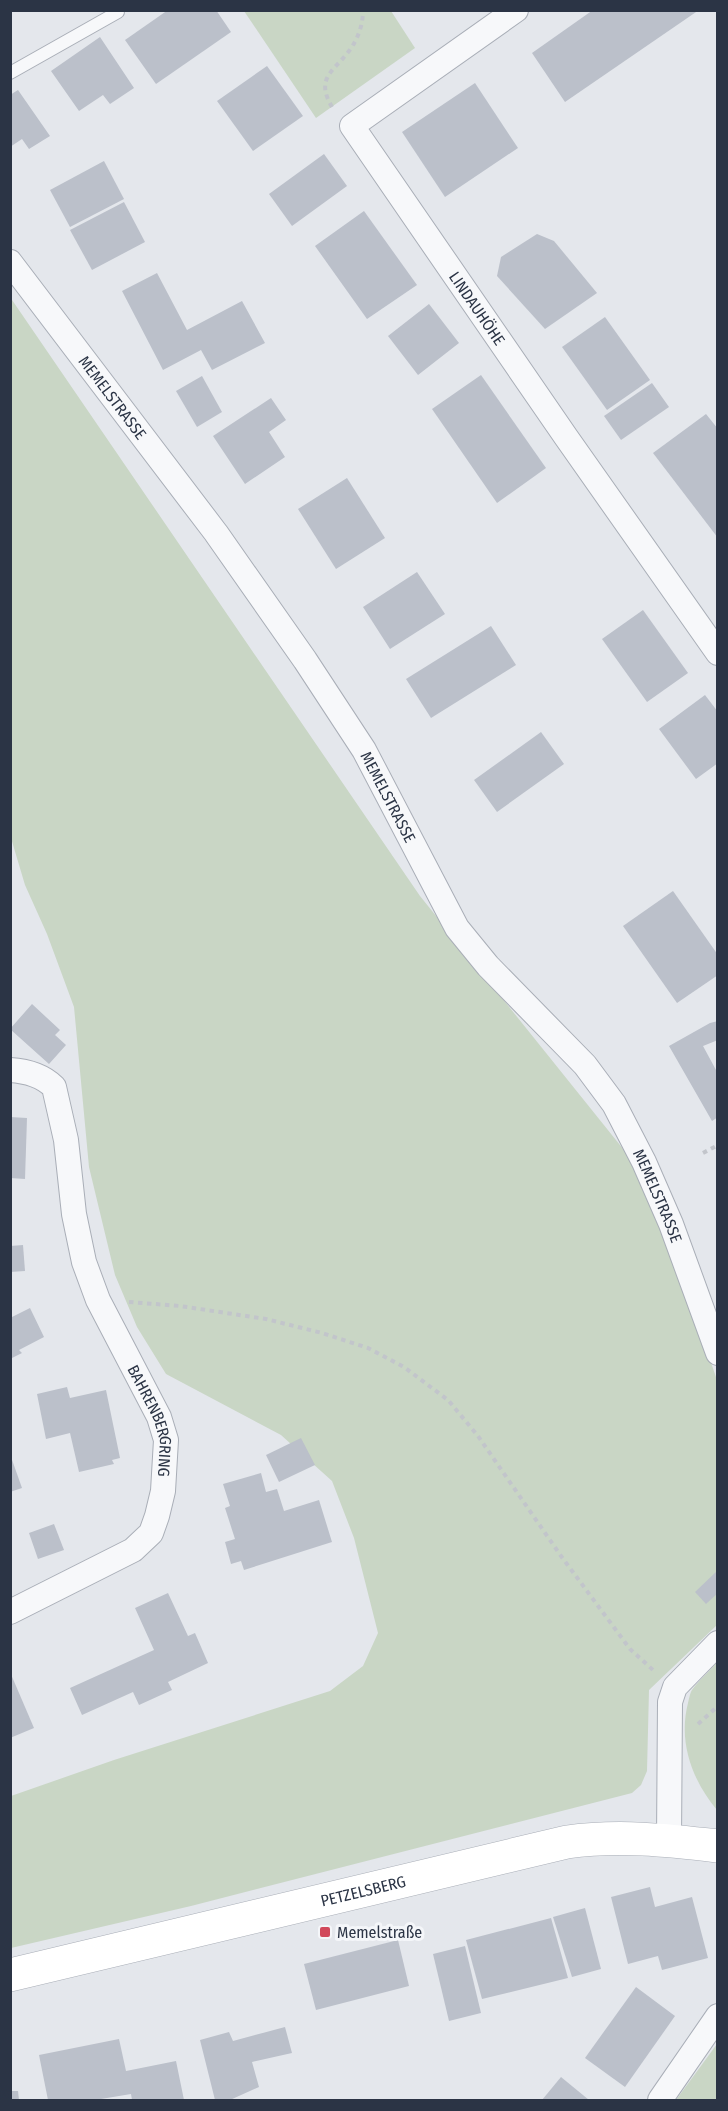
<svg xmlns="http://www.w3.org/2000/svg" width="728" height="2111" viewBox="0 0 728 2111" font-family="'Fira Sans Condensed',sans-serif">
<rect width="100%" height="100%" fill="#e4e7ec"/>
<g fill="#c9d6c5">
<polygon points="244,11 391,11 415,48 316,118"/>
<polygon points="10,297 420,896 632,1160 692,1307 718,1383 717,1625 649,1690 647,1771 641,1785 632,1793 191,1906 11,1948 11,1796 114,1760 330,1691 363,1666 378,1633 354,1538 332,1481 281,1435 166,1374 137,1327 115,1275 89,1167 74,1007 47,934 25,885 11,838"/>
<path d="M717,1662V1810C692,1780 678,1742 688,1703C689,1699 690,1693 692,1690C699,1680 710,1671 717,1662Z"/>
<polygon points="717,2044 717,2100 676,2100"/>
</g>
<g fill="#bbc0ca">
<polygon points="168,10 216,10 231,32 156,84 125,40"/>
<polygon points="593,10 699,10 565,102 532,53"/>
<polygon points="100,37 134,88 110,104 103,95 79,111 51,71"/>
<polygon points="267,66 303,116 253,151 217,101"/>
<polygon points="475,83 518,148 445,197 402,132"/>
<polygon points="18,90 50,136 29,149 22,139 10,147 10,95"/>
<polygon points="324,154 347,186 292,226 269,194"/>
<polygon points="104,161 124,199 70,227 50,190"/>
<polygon points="124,202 145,242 92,270 70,230"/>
<polygon points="364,211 417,285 367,319 315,246"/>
<polygon points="537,234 554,241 597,293 545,329 497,276 501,257"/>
<polygon points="157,273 187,330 242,301 265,343 212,370 201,350 163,370 122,291"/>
<polygon points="429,304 459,343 418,375 388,336"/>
<polygon points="605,317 650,380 607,410 562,347"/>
<polygon points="481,375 546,468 497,503 432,409"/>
<polygon points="202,376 222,412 197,427 176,391"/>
<polygon points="652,383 669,407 621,440 604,416"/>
<polygon points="271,398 286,420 269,432 285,457 245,484 213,436"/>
<polygon points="706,414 718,429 718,538 653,453"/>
<polygon points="347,478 385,538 336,569 298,509"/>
<polygon points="417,572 445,614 390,649 363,607"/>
<polygon points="643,610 688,673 647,702 602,639"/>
<polygon points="491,626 516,665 431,718 406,679"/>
<polygon points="705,695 718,712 718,763 696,779 659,729"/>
<polygon points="541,732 564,764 497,812 474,780"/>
<polygon points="673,891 718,955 718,975 677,1003 623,926"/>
<polygon points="32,1004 60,1030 55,1035 66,1045 49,1064 10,1029"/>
<polygon points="718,1021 718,1040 703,1046 716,1070 718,1069 718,1117 712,1121 669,1046 710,1023"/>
<polygon points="10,1117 27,1118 25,1179 10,1178"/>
<polygon points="23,1245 25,1271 10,1272 10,1246"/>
<polygon points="30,1308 44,1337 19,1350 22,1353 10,1359 10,1318"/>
<polygon points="67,1387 70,1398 106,1390 120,1458 112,1460 114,1464 79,1472 70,1433 46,1439 37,1394"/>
<polygon points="301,1438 315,1465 279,1482 266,1455"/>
<polygon points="11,1457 22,1488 10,1492 10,1458"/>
<polygon points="261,1473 266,1492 277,1489 284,1511 319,1500 332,1542 244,1570 241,1561 231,1564 225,1542 235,1539 225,1508 230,1506 223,1484"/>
<polygon points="54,1524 64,1550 38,1559 29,1533"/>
<polygon points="718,1570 718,1593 706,1604 695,1592"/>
<polygon points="168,1593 188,1636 195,1633 208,1663 168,1682 172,1690 139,1705 133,1692 82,1715 70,1688 154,1650 135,1608"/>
<polygon points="10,1672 34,1728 10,1738"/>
<polygon points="650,1887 655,1907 692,1897 708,1958 662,1970 658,1956 628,1964 611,1897"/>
<polygon points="585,1908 601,1969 572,1977 553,1917"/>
<polygon points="551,1918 568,1978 482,1999 466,1940"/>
<polygon points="398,1940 409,1986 316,2010 304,1964"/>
<polygon points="465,1946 481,2013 449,2021 433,1954"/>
<polygon points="636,1987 675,2016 625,2087 585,2058"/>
<polygon points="285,2027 292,2053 252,2062 259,2087 230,2100 215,2100 200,2040 229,2032 233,2041"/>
<polygon points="119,2039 126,2071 176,2061 184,2100 132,2100 131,2094 95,2100 48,2100 39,2055"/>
<polygon points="561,2077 589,2100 542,2100"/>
<polygon points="10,2091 18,2091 19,2100 10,2100"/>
</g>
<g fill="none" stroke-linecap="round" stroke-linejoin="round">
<defs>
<polyline id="lane" points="10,73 118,12"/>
<g id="street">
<path id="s1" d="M516,10L352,126L566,437L718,653"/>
<path id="s2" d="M10,262L216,533L305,660L364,750L457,928L488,966L585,1065L614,1104L644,1162L671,1224L718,1353"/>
<path id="s3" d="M10,1070C26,1071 43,1076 54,1087L66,1140L74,1214L84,1262L98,1300L159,1417L166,1440L163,1491L157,1516L151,1533L133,1550L10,1612"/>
<polyline points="669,1840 670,1702 675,1687 718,1643"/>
<polyline points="660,2100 718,2016"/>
</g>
<g id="secondary">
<path id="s4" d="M10,1975L567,1842C618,1835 667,1840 718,1846"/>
</g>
</defs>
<use href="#lane" stroke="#a9aeb7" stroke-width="14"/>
<use href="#street" stroke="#a9aeb7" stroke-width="26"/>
<use href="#secondary" stroke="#a9aeb7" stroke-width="34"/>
<g stroke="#c2c5cb" stroke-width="4" stroke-dasharray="4.5 4.5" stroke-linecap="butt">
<path d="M332,107C315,78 333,72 349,51C358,39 363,25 363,10"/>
<polyline points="703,1153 718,1145"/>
<polyline points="129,1302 180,1306 266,1319 322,1333 368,1348 404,1367 448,1400 478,1436 561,1556 630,1649 653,1670"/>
<polyline points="698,1724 718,1706"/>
</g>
<use href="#lane" stroke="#f7f8fa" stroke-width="12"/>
<use href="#street" stroke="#f7f8fa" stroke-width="24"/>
<use href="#secondary" stroke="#fff" stroke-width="33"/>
</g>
<rect fill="#d1495b" stroke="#f4f6f9" stroke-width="2" x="319" y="1926" width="12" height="12" rx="3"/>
<g text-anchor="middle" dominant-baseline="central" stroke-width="6" stroke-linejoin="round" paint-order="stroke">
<g font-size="16" fill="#2b3445" stroke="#f4f6f9">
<text stroke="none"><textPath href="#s1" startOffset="422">LINDAUHÖHE</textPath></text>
<text stroke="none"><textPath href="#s2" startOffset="170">MEMELSTRASSE</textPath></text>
<text stroke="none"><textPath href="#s2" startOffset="656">MEMELSTRASSE</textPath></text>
<text stroke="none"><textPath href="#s2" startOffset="1142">MEMELSTRASSE</textPath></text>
<text stroke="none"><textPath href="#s3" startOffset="400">BAHRENBERGRING</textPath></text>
<text stroke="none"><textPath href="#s4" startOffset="363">PETZELSBERG</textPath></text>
</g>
<g font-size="16" fill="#2b3445" stroke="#f4f6f9" text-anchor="start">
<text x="337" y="1932">Memelstraße</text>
</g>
</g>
<rect width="728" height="2111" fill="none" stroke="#2b3445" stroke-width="24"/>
</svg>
